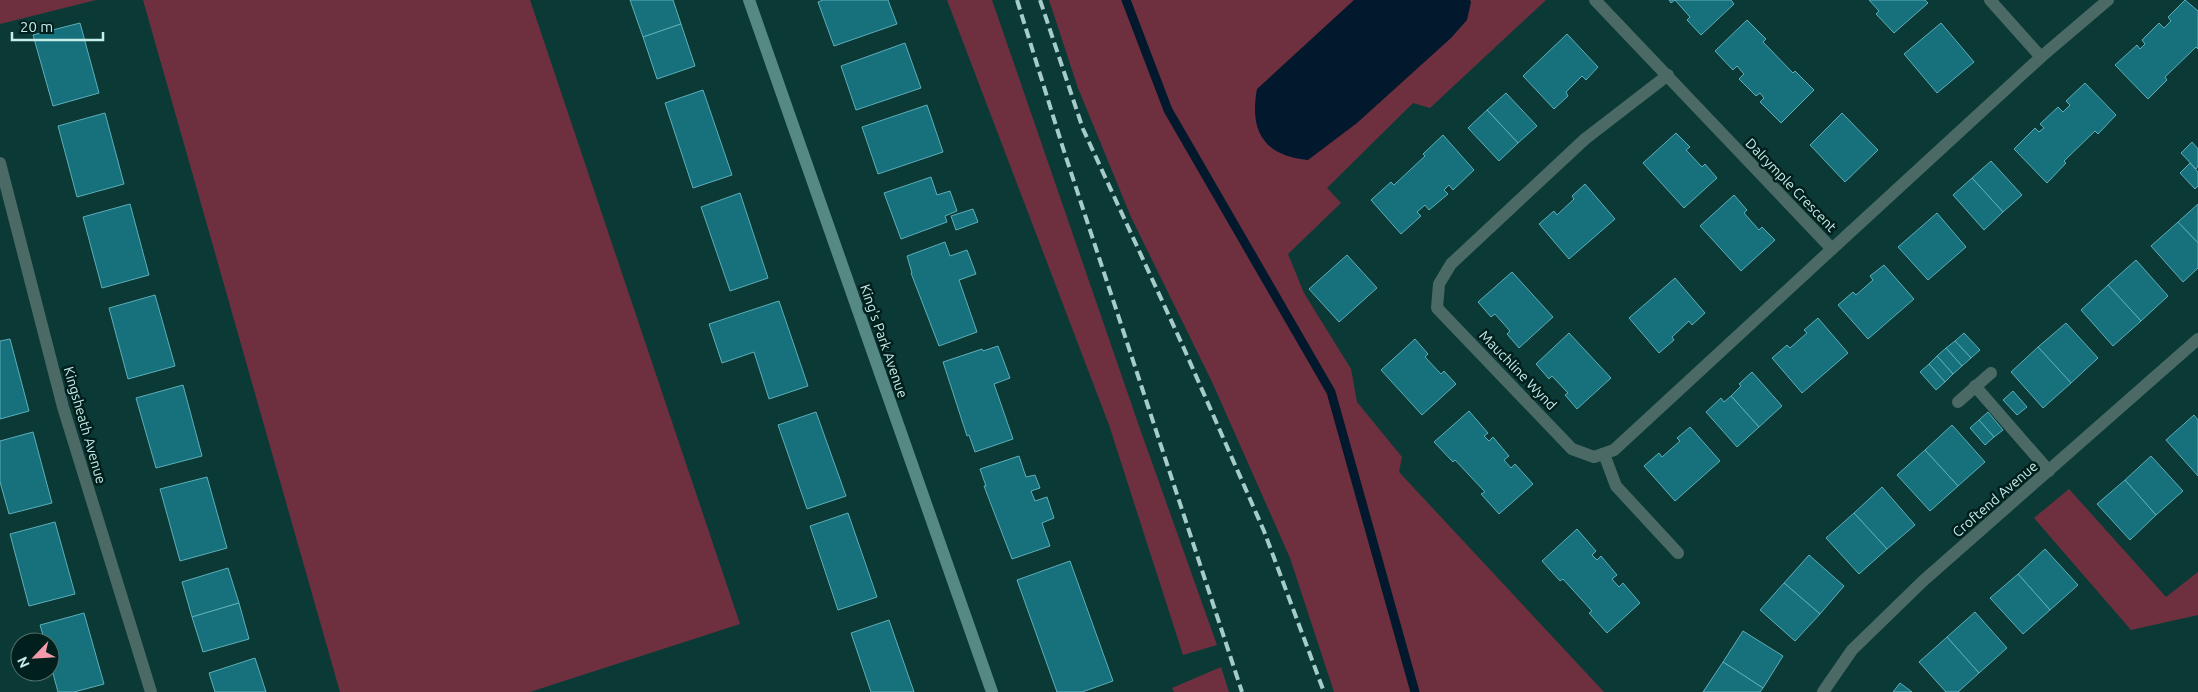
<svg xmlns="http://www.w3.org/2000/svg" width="2198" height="692" viewBox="0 0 2198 692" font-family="Ubuntu,sans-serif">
<rect width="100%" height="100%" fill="#0b3a36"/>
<g fill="#6e303f">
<polygon points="0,0 96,0 0,24"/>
<polygon points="143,0 530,0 740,624 530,692 340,692"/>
<polygon points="947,0 992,0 1139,426 1217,645 1183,655 1109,425"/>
<polygon points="1049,0 1546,0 1430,108 1413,103 1327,188 1341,203 1288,254 1304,293 1351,369 1357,402 1402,457 1399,472 1604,692 1334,692 1290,558 1213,384 1131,217 1078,88"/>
<polygon points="2069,489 2166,597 2198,572 2198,615 2131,630 2034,518"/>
<polygon points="1221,667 1229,692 1174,692 1172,688"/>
</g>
<path fill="#02192d" d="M1354,0H1470L1471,2L1467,20L1451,38L1357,123L1308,160C1264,156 1249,131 1257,89Z"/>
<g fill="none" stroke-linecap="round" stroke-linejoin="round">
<polyline stroke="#02192d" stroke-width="9" points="1126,0 1168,110 1331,392 1415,692"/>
</g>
<g fill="#16717c" stroke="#5daeb9">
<polygon points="630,0 673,0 681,24 643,37"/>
<polygon points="823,0 888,0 897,24 834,46 818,2"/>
<polygon points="1669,0 1731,0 1734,4 1701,35 1687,20 1690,17 1675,0 1671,3"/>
<polygon points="1869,0 1925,0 1928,3 1894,33 1876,14 1879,11"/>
<polygon points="2185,0 2198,11 2198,49 2196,47 2165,77 2167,80 2148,99 2115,65 2137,45 2140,49 2145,44 2142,40 2159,23 2164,28 2171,21 2168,17"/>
<polygon points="1747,20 1766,39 1763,42 1793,73 1795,71 1814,90 1781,123 1760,102 1764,98 1760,93 1756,96 1739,79 1744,74 1737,66 1733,70 1715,51"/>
<polygon points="80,23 99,93 53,106 33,35"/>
<polygon points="1941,23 1974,62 1937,93 1904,54"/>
<polygon points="681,24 695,66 657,79 643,37"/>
<polygon points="1567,34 1598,67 1586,80 1582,76 1566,92 1568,96 1554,109 1523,76"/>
<polygon points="905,43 921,88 856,110 841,66"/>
<polygon points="2085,83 2116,115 2098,134 2095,131 2064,161 2066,163 2047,183 2014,149 2035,128 2039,132 2044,128 2040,124 2058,107 2063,112 2070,105 2066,101"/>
<polygon points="703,90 732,175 693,188 665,103"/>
<polygon points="1506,93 1537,126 1518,143 1487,110"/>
<polygon points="927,105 943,152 878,174 862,127"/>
<polygon points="1487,110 1518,143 1499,161 1468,128"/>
<polygon points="105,113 124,184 77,197 58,126"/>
<polygon points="1842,113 1878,150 1845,182 1810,145"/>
<polygon points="1676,133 1690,147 1686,150 1702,167 1705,164 1717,178 1684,208 1643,163"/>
<polygon points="1443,135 1474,170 1453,190 1449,185 1444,190 1448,194 1429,210 1425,205 1417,212 1421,216 1401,234 1371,200 1391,182 1394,185 1425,156 1423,154"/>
<polygon points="2192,142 2198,149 2198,166 2196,169 2181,153"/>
<polygon points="1991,161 2022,195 2003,212 1972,178"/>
<polygon points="2190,163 2198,172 2198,186 2195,189 2180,173"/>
<polygon points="931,177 937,195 950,191 957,211 945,216 947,222 901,239 884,193"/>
<polygon points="1972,178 2003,212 1984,230 1953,195"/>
<polygon points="1585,184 1615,219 1569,259 1539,224 1554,211 1557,215 1574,199 1572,196"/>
<polygon points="740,193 768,278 730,291 701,207"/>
<polygon points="1734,195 1747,210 1744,213 1759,230 1762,227 1775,240 1741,271 1700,226"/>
<polygon points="130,204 149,275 102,288 83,217"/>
<polygon points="2198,204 2198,243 2178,222"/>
<polygon points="973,209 978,222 956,230 951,216"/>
<polygon points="1937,213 1966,247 1928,280 1898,247"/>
<polygon points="2178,222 2198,243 2198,268 2183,282 2151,246"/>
<polygon points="945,242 950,256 967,250 976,274 959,280 977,332 939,346 911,273 912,273 907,256"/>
<polygon points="1347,255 1377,288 1339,322 1309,289"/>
<polygon points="2136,260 2168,296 2141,321 2108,285"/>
<polygon points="1884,265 1914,299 1868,339 1838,305 1853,292 1856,295 1873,280 1870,276"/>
<polygon points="1512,272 1553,317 1519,348 1507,334 1510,331 1495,314 1491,317 1478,302"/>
<polygon points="1675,278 1705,313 1692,325 1689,321 1672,337 1674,340 1659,353 1629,318"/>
<polygon points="2108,285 2141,321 2113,346 2081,310"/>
<polygon points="155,295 175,366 128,379 109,308"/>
<polygon points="779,301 808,386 769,399 754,352 722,363 709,324"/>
<polygon points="1818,318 1848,353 1802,393 1772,358 1787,345 1790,348 1807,333 1804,330"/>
<polygon points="2066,323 2098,358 2071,383 2038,347"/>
<polygon points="1569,333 1611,378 1577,409 1565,395 1568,393 1552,376 1549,379 1536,364"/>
<polygon points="1964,333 1980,350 1971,358 1955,341"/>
<polygon points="10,339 29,411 0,419 0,341"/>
<polygon points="1415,339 1428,354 1425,357 1441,374 1444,371 1456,384 1422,415 1381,370"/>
<polygon points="1955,341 1971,358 1962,366 1946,348"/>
<polygon points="998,346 1010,378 994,384 1013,439 975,452 969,435 967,436 943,362 982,349 983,351"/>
<polygon points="2038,347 2071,383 2043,408 2011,372"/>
<polygon points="1946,348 1962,366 1953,374 1937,356"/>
<polygon points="1937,356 1953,374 1945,382 1929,364"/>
<polygon points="1929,364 1945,382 1936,390 1920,372"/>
<polygon points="1752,372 1782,406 1759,427 1731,396 1741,386 1739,384"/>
<polygon points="183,385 202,456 156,468 136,398"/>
<polygon points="2013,391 2027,407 2017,415 2003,400"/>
<polygon points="1731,396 1759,427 1737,447 1706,412 1721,398 1724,402"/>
<polygon points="1469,411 1488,433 1484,436 1489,441 1493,437 1509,456 1504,460 1511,468 1515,464 1533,484 1499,514 1481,494 1485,492 1455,460 1453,462 1434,442"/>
<polygon points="816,412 846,496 807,509 778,425"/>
<polygon points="1988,412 2003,430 1994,437 1979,420"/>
<polygon points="2194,415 2198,420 2198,476 2166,440"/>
<polygon points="1979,420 1994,437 1985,445 1970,428"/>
<polygon points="1952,425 1985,462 1958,486 1925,450"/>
<polygon points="1690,427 1720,461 1675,501 1644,466 1659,453 1662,457 1680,441 1677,438"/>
<polygon points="33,432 52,503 9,514 0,482 0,441"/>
<polygon points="1925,450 1958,486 1930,511 1897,475"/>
<polygon points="1019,456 1026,477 1035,475 1040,488 1031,491 1035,501 1047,497 1054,518 1042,523 1050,546 1012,559 984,486 986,486 980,469"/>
<polygon points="2151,456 2183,491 2156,515 2125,480"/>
<polygon points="207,477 227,548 180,561 160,489"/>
<polygon points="2125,480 2156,515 2130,540 2097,504"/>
<polygon points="1882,487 1915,525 1887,549 1854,513"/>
<polygon points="848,513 877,597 838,610 810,526"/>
<polygon points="1854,513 1887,549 1859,574 1826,538"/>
<polygon points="55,522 75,594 29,606 10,534"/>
<polygon points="1577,529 1596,551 1592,555 1597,560 1601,556 1617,575 1612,579 1619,587 1623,583 1640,603 1607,633 1589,613 1592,611 1563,579 1560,581 1542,561"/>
<polygon points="2045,549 2078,585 2050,610 2018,574"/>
<polygon points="1809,555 1844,586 1820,614 1784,583"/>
<polygon points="1070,561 1113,681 1082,692 1057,692 1017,580"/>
<polygon points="228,568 239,603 192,617 182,582"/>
<polygon points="2018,574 2050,610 2023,634 1990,598"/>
<polygon points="1784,583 1820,614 1795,641 1760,610"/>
<polygon points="239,603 249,639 203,652 192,617"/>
<polygon points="1975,612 2007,648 1979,673 1947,637"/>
<polygon points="84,613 104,684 74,692 58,692 50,662 50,642 45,642 40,625"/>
<polygon points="889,620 914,692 871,692 851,633"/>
<polygon points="1743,631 1783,656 1763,688 1723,662"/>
<polygon points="1947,637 1979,673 1958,692 1946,692 1919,662"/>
<polygon points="255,658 266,692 215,692 209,673"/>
<polygon points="1723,662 1763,688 1760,692 1703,692"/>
<polygon points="1900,683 1912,692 1893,692"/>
</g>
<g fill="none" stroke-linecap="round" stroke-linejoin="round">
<g stroke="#4b6a66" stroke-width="12">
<polyline points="1975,386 2049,471"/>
<polyline points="1958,402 1991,373"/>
<polyline points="1604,454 1616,486 1678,553"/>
</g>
<g stroke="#4b6a66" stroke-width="12">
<polyline points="1595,0 1832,249 2041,57 2108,0"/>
<polyline points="1990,0 2041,57"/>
<polyline points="1668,75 1585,139 1451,264 1439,284 1437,308 1572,449 1594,457 1614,450 1832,249"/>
<polyline points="0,163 63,407 151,692"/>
<polyline points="1823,692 1852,650 1923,581 2198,339"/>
</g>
<polyline stroke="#568984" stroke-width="12" points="749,0 992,692"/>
<g stroke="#a5ccc8" stroke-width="4" stroke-dasharray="10 5" stroke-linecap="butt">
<polyline points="1017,0 1063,148 1242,692"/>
<polyline points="1040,0 1083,129 1182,344 1264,531 1324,692"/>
</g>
</g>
<g text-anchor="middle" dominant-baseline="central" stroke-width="5" stroke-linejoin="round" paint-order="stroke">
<g font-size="14" fill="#c7ede8" stroke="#001f1d">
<text transform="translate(1791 185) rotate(46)">Dalrymple Crescent</text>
<text transform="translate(884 341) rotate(71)">King's Park Avenue</text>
<text transform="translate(1518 370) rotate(46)">Mauchline Wynd</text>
<text transform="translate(85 425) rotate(74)">Kingsheath Avenue</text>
<text transform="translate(1995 499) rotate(-41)">Croftend Avenue</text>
</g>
</g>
<g transform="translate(35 657) rotate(245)"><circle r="24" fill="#001f1d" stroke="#50716e"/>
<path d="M0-4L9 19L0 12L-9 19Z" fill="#f39aab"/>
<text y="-8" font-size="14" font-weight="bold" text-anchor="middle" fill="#c7ede8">N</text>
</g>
<path d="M12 32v8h91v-8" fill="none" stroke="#c7ede8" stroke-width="2.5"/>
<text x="20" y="32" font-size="15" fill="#c7ede8" stroke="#001f1d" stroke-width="4" paint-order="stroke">20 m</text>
</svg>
